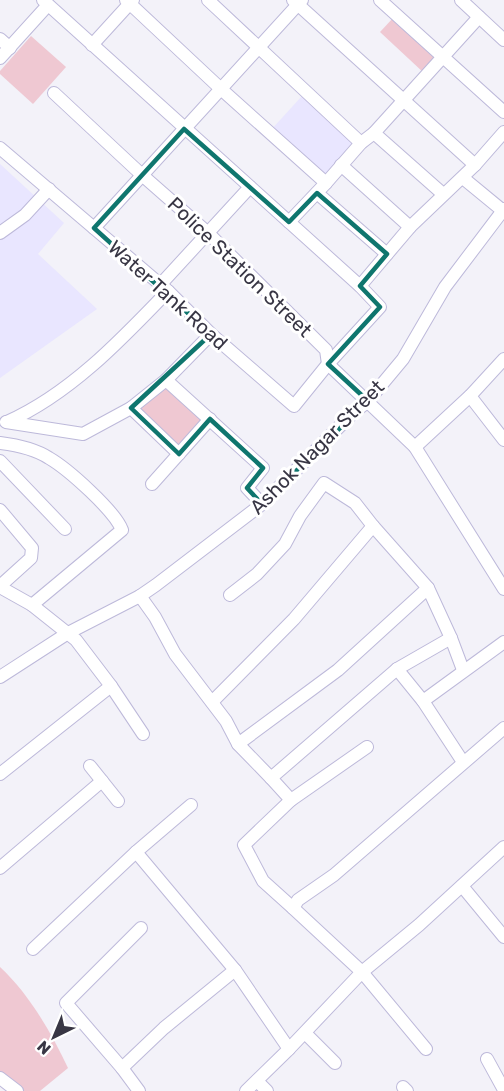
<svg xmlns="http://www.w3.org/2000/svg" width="504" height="1091" viewBox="0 0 504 1091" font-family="Rubik,sans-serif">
<rect width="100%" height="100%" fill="#f3f2f9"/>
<g fill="#e9e6ff">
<polygon points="302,96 356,144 324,178 271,130"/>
<polygon points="0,164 64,223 38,254 97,309 0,378"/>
</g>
<g fill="#efc8d2">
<polygon points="394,17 438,57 424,73 380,32"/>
<polygon points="31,36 66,67 33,104 0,74 0,71"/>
<polygon points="168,382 208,420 178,453 134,409"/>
<path d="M0,967C29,994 51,1032 68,1068L40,1091H22L0,1073Z"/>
</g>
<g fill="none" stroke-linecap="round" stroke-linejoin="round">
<defs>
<g id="minor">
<polyline points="126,0 221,89 326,183"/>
<polyline points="208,0 361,143"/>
<polyline points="293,0 475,165 410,227 360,286"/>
<polyline points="380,0 504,112"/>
<polyline points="461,0 504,40"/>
<polyline points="0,39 10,48"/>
<polyline points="92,45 133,0"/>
<polyline points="0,58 48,5"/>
<polyline points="54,93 142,175 208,233 326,350 328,364"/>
<polyline points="374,133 443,194"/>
<polyline points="0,148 168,291 211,334 294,406 328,364 380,307 360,286 43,0"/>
<polyline points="341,165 410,227"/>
<polyline points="475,165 504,132"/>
<polyline points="463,178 502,210"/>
<polyline points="317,193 387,254"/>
<polyline points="289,222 326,183 361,143 374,133 479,17"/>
<polyline points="94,228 302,0"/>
<polyline points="0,233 25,215 49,189"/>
<polyline points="160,285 250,187"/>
<polyline points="328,364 415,447 504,589"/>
<polyline points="166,380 263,468 247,488 262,504"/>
<polyline points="470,396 504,440"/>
<polyline points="131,408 179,454"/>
<polyline points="6,422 83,434 131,408 166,380 211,334"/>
<path d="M7,422C70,394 121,340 168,291"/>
<path d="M0,443C16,445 35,449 49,458C68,469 115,511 122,530L32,605L0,587"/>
<polyline points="415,447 470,396 504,359"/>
<polyline points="0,461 65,529"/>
<polyline points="152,484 210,419"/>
<polyline points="0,510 32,548 31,558 0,586"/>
<polyline points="230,595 257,574 285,544 300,516 324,483 355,503 373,526"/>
<polyline points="140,596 155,617 175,654 226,721 238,744 271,778 397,669 451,638"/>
<polyline points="397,669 423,701 463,762"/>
<polyline points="0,677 68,633 140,596 156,585 262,504 352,414 368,401 403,359 445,287 504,209"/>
<polyline points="111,686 143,734"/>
<polyline points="423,701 504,642"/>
<polyline points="212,702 294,619 373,526 428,588 451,638 463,670"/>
<polyline points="238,744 338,670 428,588"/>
<polyline points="90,766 118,801"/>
<polyline points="0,774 111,686 76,640 32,605"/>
<polyline points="271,778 291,800 244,845 263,881 293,908"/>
<polyline points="291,800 367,747"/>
<polyline points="136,852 235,970 289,1049"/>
<polyline points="0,868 102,781"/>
<polyline points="462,886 504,937"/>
<polyline points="33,949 136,852 191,805"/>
<polyline points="305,1033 335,1063"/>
<polyline points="426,1049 362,972 293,908 298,900 334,875 504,728"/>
<polyline points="487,1059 504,1090"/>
<polyline points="122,1068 66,1003 141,928"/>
<polyline points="0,1078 17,1091"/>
<polyline points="257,1081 267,1091"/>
<polyline points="403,1087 407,1091"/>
<polyline points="139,1091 122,1068 164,1028 235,970"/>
<polyline points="246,1091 287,1051 362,972 419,925 504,847"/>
</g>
</defs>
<use href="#minor" stroke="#bdb9da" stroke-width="14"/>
<use href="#minor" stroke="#fff" stroke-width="12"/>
</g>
<path fill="none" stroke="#0f766e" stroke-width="4.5" stroke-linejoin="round" d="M184,129L289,222L317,193L387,254L360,286L380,307L328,364L368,401L262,504L247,488L263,468L210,419L179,454L131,408L211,334L94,228Z"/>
<g text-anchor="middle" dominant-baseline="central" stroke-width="6" stroke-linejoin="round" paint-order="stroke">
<g font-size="20" fill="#383644" stroke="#fff">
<text transform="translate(240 267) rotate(44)">Police Station Street</text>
<text transform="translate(168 295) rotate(42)">Water Tank Road</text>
<text transform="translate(317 447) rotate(-45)">Ashok Nagar Street</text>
</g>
</g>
<g transform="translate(54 1037) rotate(223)" stroke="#ffffff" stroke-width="4.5" paint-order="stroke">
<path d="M0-4.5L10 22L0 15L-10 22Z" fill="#383644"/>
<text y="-9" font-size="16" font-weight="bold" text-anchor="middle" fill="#383644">N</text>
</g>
</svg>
